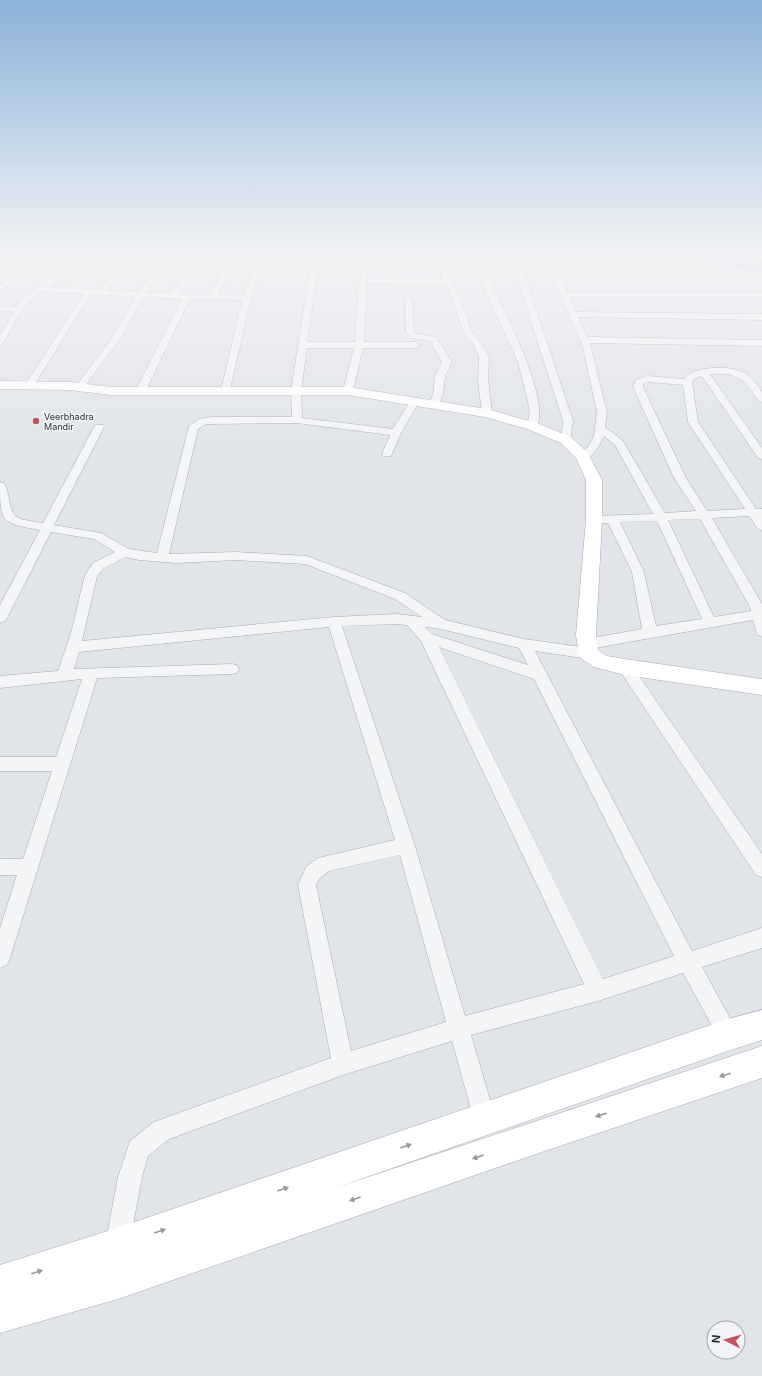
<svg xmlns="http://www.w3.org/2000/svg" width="762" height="1376" viewBox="0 0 762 1376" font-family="Inter,sans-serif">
<rect width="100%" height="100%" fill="#e1e4e9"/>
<polygon fill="#a0b0c5" points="653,253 762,253 762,271"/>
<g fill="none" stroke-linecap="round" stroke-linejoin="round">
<g stroke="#a0b0c5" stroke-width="2">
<path d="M0,255C66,254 132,257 198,258"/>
<polyline points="203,258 302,258 325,253"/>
</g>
<defs>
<g id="street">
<path d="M76,253L82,255L49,287L69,288L104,257L108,259L107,261L78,289L100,290L126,257H129L133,259L108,291L139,292L162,258H165L169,260L147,293H171L200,253H208L179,294L210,295L226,262L230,260L234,262L218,295H244L257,263L264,261L265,263L251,298L229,393H223L221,391L242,300L190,299L146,390L141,393L136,390L182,299L144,297L120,339L82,390H76L74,388L76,386L112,338L136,297L91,294L33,387H27L25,385L84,294L43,291C24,299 14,325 4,342L0,345V335L14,312L0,310V306L17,307C25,293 27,295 39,287C53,278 63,262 76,253Z"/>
<path d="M438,255L445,257L450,282L457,290L472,332L481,342L489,357L488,380L492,413L491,415L487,416L482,413L478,380L479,357L473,343L464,333L449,291L444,284L367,283L364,342H416L420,345L416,348H363L353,391L348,394L343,391L354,348H307L301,391L302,418L393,429L412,398H418L420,400L401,433L391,456H383L382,454L390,435L297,423L206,424L198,429L169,554L236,552L307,556L405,593L445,620L524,639L581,647L579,644L581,640L642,629L632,572L608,523L594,524L588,520L594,516L653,514L615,445L604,436C599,446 592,462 579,458L578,456L588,447L594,436L597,412L582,344L545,260L552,258L557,270L692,271L696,273L692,275L559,274L567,293H762V297H570L576,312L762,314V320L578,317L587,337L762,340V346L590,343L607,412L605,427L623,441L665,513L696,511L674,478L633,387L636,380L647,376L684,379C692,366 730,365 743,372C751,376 757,384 762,392V402L759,401C744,379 738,372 710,374L762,448V459L758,458L702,376L694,379L692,382L698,422L756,509H762V530L758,529L749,516L712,518L762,604V636L757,635L753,620L589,649L594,650L596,654L594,658L589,659L535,651L692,951L762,928V948L702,967L739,1035L735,1042L728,1046L721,1042L683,973L598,1001L471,1035L496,1120L493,1128L485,1131L477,1128L474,1120L452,1041L343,1075L169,1139L148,1156L142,1177L129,1246L126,1255L117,1258L108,1255L105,1246L118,1177L130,1141L154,1122L162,1119L331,1058L298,885L306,867L318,858L395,840L329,627L79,652L74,669L232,664L237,665L239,669L237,673L232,674L97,678L10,958L7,965L0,968V928L17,875H0V859H23L52,771H0V757H56L82,679L0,688V676L58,671L71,633L85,575L93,563L115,552L94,539L51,532L7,618L5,621L0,623V605L40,530C0,523 0,522 0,482L4,483C11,493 7,515 21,519C28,521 36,522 43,523L94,427L95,425H103L104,427L54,525L101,533L129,549L157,553L189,426L199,419L211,417H292L291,391L312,256L319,258L307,342H355L360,263L369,260L438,261ZM370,264L439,265L442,280L367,279V266ZM648,382L683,385L688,422L745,509L707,511L686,478L643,387V384ZM700,519L750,607L751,611L714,617L668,520ZM657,521L702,619L656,626L644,572L620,522ZM126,557L139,560L177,563L236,560L305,564L395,599L422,617L396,614L334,617L82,641L97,576L103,569ZM396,624L407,625L421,641L584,984L465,1016L415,846L342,626ZM425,627L441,629L519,648L528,665L432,634ZM439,647L534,679L674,956L603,979ZM400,855L446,1022L351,1051L316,885L319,879L329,871Z"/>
<path d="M471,256L478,258C493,289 554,399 536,428L532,429L527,426L530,411L518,362L470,258Z"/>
<polygon points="13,257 20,259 0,269 0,264"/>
<polygon points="38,257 45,259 0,291 0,285"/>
<polygon points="512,257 519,259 573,421 570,442 562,442 561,440 563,421 511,259"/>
<polygon points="405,297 412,299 414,331 418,334 436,337 452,362 445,376 443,395 438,405 430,405 429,403 433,395 435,376 442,362 430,341 412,338 406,332"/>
<polygon points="625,662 630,663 762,854 762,877 756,875 620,671 618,667 620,663"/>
</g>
<polygon id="secondary" points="0,381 70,382 111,387 348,387 487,409 537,423 571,437 588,453 602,480 602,520 596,635 598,650 607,656 625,659 762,679 762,695 625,675 594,667 582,659 579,654 576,635 586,520 586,480 576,458 561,443 527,429 485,417 348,395 111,395 70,390 0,389"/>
<polygon id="primary" points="762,1010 762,1040 728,1051 332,1189 762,1046 762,1078 539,1153 118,1299 0,1333 0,1265 117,1228 728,1019"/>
</defs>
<use href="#street" stroke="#a7abb3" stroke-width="1"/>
<use href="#secondary" stroke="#a7abb3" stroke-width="1"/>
<use href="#primary" stroke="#a2a8b3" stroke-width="1"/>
<polyline stroke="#c0c2c7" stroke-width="1.5" stroke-dasharray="1.5 1.5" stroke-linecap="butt" points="627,253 639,253 762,273"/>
<use href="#street" fill="#f4f5f7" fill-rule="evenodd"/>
<use href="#secondary" fill="#fff" fill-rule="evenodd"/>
<use href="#primary" fill="#fff" fill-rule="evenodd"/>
</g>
<defs><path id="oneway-solid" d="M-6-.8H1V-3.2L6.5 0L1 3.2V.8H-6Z"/></defs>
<g fill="#95989f">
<use href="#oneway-solid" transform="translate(725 1075) rotate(162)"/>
<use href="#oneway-solid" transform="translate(601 1115) rotate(162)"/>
<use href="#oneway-solid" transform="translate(406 1146) rotate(-19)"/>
<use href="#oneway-solid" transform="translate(478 1157) rotate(161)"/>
<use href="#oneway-solid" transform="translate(283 1189) rotate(-19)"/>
<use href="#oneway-solid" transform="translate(355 1199) rotate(161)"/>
<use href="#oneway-solid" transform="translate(160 1231) rotate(-19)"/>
<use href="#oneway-solid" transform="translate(37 1272) rotate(-18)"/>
</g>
<linearGradient id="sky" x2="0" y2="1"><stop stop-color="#8bb2da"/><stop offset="0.57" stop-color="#f2f3f5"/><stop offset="1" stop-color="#f2f3f5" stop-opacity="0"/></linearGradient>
<rect width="762" height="446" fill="url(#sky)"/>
<circle fill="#c1535d" stroke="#f1f3f6" stroke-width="1.5" cx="36" cy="421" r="4"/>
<g text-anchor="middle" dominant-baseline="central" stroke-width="3" stroke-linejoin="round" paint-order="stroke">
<g font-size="9" fill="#2b313f" stroke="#f1f3f6" text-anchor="start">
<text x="44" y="416">Veerbhadra<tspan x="44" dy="10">Mandir</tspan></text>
</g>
</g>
<g transform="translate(726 1340) rotate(276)"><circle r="19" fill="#f1f3f6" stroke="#a2a5ad"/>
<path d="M0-3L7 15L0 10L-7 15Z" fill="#c1535d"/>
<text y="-6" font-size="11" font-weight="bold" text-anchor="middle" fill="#2b313f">N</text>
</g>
</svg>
